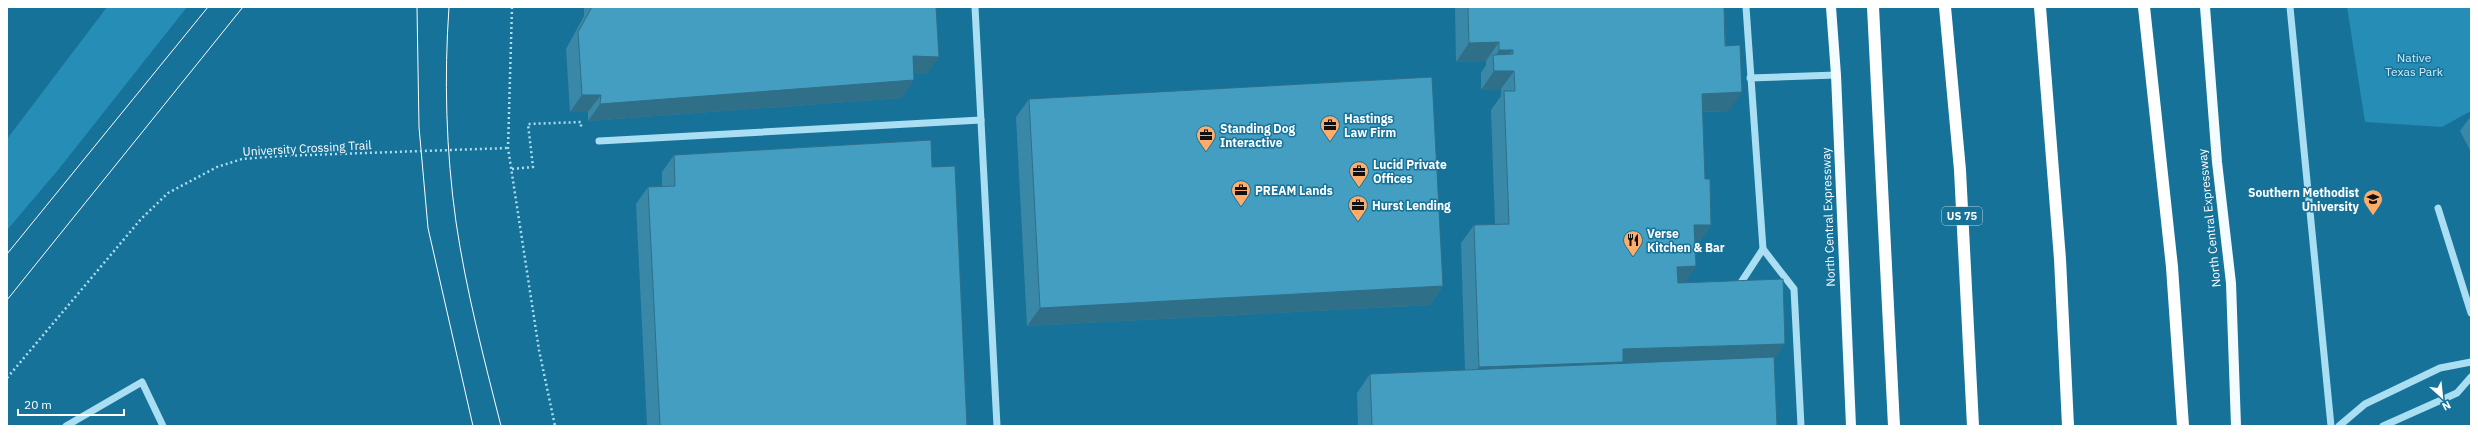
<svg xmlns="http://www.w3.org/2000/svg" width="2478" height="433" viewBox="0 0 2478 433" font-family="'IBM Plex Sans',sans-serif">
<rect width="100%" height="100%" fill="#167299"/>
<g fill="#258db6">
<polygon points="107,7 187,7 58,170 7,230 7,139"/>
<polygon points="2347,7 2471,7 2471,111 2442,127 2365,122"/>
</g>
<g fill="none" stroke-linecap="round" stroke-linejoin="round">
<g stroke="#aadef2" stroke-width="2.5" stroke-dasharray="2 3" stroke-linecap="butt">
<polyline points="512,7 508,148 539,350 555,426"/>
<polyline points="512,169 533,167 528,124 581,122 581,127"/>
<polyline points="7,378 141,219 168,193 217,167 242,159 280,156"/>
</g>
<g stroke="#aadef2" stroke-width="7">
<polyline points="975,7 997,426"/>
<polyline points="1746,7 1763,249 1794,289 1801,426"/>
<polyline points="2290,7 2331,426"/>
<polyline points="1750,78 1836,75"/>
<polyline points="599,141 981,120"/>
<polyline points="2438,208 2471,313"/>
<polyline points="1738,287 1763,249"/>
<polyline points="66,426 142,382 163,426"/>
<polyline points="2339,426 2365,404 2440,368 2471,362"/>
<polyline points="2383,426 2457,393 2471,377"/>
</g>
<g stroke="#f5fcff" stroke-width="10">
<polyline points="1831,7 1836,75 1851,426"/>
<polyline points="2205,7 2217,162 2231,283 2236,426"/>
</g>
<g stroke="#fff" stroke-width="12">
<polyline points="1873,7 1894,426"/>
<polyline points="1945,7 1960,170 1973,426"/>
<polyline points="2040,7 2060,259 2068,426"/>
<polyline points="2144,7 2172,267 2183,426"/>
</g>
<g stroke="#fff" stroke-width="1">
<polyline points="417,7 419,127 428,228 473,426"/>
<path d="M449,7C444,78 446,151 456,222C466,290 484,359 501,426"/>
<polyline points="7,254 208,7"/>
<polyline points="7,300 243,7"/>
</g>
<polyline stroke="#aadef2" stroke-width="2.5" stroke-dasharray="2 3" stroke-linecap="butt" points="280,156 508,148"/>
</g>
<g fill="#3a88a7">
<polygon points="584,7 936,7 927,74 913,74 902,98 588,121 588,112 570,112 566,49 584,16"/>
<polygon points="1455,7 1724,7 1729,111 1702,112 1705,179 1711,225 1698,243 1695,243 1696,266 1684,282 1774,359 1777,426 1358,426 1357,393 1370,374 1465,370 1461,243 1474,225 1495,224 1491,110 1501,96 1501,89 1481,90 1481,73 1486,65 1486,61 1456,62"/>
<polygon points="1029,99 1443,286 1430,305 1027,326 1016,117"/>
<polygon points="2471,116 2471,152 2460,131"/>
<polygon points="674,155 932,167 967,426 647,426 636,204 648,187 662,186 662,172"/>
</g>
<g fill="#2f6f88">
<polygon points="1499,42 1486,61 1456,62 1469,43"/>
<polygon points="1499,50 1513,50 1500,68 1494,58"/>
<polygon points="913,56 939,57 927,74 901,74"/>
<polygon points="1494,71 1514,71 1501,89 1481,90"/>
<polygon points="914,80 902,98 588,121 600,104"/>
<polygon points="1742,92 1729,111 1689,112 1702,94"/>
<polygon points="582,95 601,95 588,112 570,112"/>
<polygon points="1694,225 1711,225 1698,243 1681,244"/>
<polygon points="1696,266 1683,284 1664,285 1677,267"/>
<polygon points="1443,286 1430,305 1027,326 1040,308"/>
<polygon points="1785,344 1772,362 1466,386 1479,367 1623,349"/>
</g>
<g fill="#439ec2" stroke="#2f6f88">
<polygon points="592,7 936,7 939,57 913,56 914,80 600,104 601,95 582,95 578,32"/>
<polygon points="1468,7 1724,7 1725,46 1740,45 1742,92 1702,94 1705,179 1710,179 1711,225 1694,225 1696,266 1677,267 1678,283 1783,279 1785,344 1623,349 1623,362 1479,367 1474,225 1509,224 1504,91 1515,91 1514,71 1494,71 1493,55 1513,54 1513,50 1499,50 1499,42 1469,43"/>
<polygon points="1432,77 1443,286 1040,308 1029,99"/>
<polygon points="931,140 932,167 955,166 967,426 660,426 648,187 675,186 674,155"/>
<polygon points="1774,357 1777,426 1372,426 1370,374"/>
</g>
<defs>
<symbol id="office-pin" viewBox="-11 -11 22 30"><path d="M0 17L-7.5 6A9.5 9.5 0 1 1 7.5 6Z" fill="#ffac6b" stroke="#167299"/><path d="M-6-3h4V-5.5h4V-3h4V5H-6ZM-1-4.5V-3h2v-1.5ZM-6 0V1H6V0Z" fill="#111"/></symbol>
<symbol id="university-pin" viewBox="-11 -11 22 30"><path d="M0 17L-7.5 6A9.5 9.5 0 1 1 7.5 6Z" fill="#ffac6b" stroke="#167299"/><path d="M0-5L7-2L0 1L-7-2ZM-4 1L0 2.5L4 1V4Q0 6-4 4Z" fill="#111"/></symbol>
<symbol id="restaurant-pin" viewBox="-11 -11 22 30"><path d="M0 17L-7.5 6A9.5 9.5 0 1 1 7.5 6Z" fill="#ffac6b" stroke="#167299"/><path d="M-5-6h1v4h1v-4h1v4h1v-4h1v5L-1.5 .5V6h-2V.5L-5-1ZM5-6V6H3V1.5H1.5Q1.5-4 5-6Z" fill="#111"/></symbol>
</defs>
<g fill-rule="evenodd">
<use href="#office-pin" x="1319" y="114" width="22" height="30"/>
<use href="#office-pin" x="1195" y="124" width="22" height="30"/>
<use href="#office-pin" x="1348" y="160" width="22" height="30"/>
<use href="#office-pin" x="1230" y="179" width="22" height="30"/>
<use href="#university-pin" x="2362" y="188" width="22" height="30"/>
<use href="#office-pin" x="1347" y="194" width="22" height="30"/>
<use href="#restaurant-pin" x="1622" y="229" width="22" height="30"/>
</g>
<g text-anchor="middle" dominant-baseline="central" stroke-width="3" stroke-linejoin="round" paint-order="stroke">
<rect fill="#167299" stroke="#b9d5e0" stroke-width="1" x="1942" y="207" width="40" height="18" rx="3"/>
<g font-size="11" font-weight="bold" fill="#fff">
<text x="1962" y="216">US 75</text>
</g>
<g font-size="12" fill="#d1f0fc" stroke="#167299">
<text x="2414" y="57">Native<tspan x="2414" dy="14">Texas Park</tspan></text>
</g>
<g font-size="12" font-weight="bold" fill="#fff" stroke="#167299" text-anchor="start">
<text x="1344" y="118">Hastings<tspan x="1344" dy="14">Law Firm</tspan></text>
<text x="1220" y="128">Standing Dog<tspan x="1220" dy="14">Interactive</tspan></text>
<text x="1373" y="164">Lucid Private<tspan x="1373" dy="14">Offices</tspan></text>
<text x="1255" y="190">PREAM Lands</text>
<text x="2359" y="192" text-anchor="end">Southern Methodist<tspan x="2359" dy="14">University</tspan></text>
<text x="1372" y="205">Hurst Lending</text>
<text x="1647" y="233">Verse<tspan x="1647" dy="14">Kitchen &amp; Bar</tspan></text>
</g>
<g font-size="12" fill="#fff" stroke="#167299">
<text transform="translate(307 148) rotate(-3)">University Crossing Trail</text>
<text transform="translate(1828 217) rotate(-92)">North Central Expressway</text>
<text transform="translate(2209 218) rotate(-96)">North Central Expressway</text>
</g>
</g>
<rect width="2478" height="433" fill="none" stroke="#ffffff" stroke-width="16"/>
<g transform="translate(2442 397) rotate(153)" stroke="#167299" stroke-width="3" paint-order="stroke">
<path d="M0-3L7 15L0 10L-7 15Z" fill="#ffffff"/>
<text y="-6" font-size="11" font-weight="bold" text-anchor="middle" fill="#ffffff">N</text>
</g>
<path d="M18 409v6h106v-6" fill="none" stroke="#ffffff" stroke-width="2"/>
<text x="24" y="409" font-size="12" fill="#ffffff" stroke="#167299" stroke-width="3" paint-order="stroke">20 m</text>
</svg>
